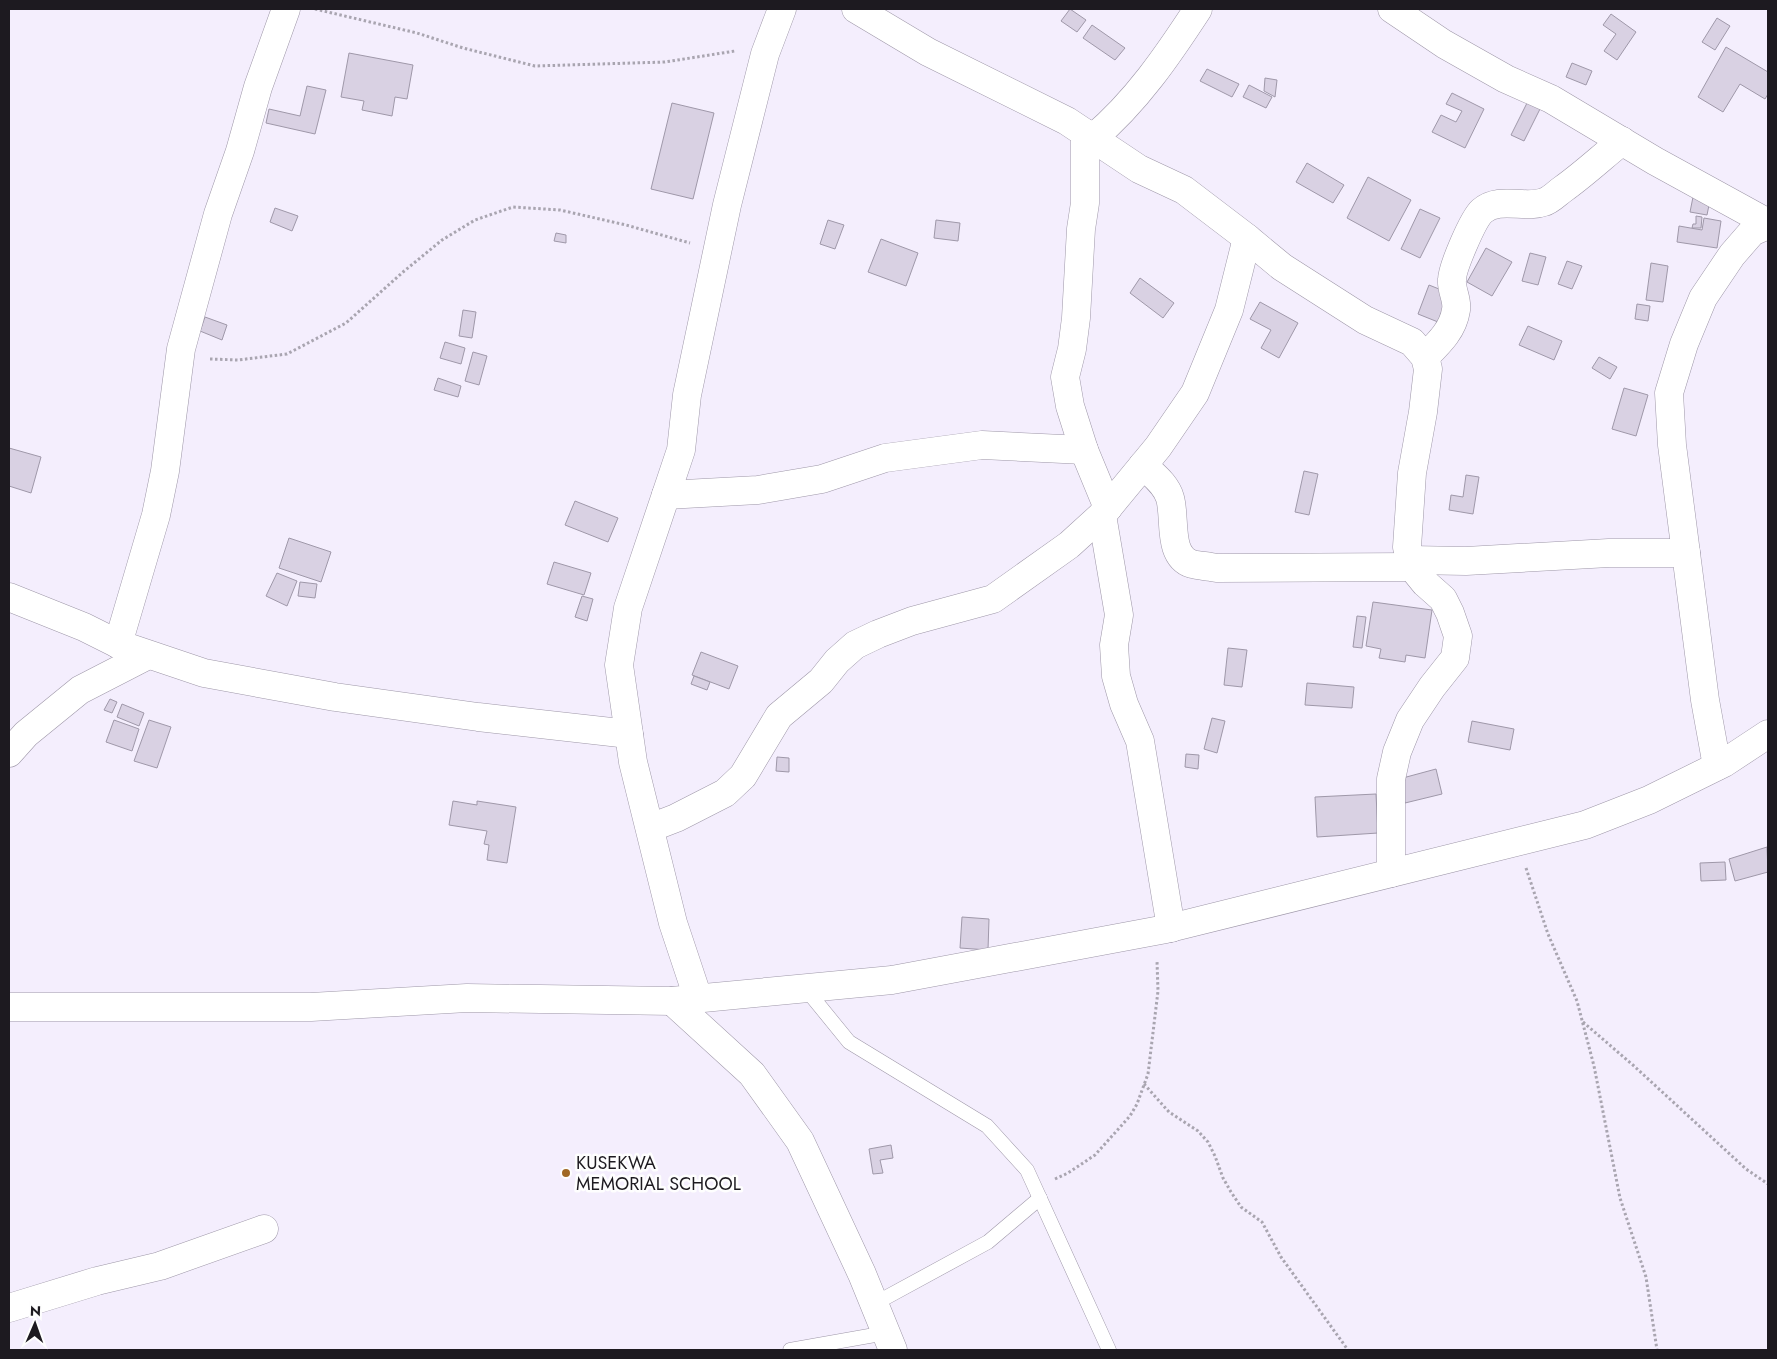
<svg xmlns="http://www.w3.org/2000/svg" width="1777" height="1359" viewBox="0 0 1777 1359" font-family="Jost,sans-serif">
<rect width="100%" height="100%" fill="#f4eefd"/>
<g fill="#d9d1e3" stroke="#9f98a9">
<polygon points="1070,9 1086,20 1077,32 1061,21"/>
<polygon points="1611,14 1636,32 1617,60 1604,51 1616,34 1603,25"/>
<polygon points="1717,18 1730,26 1715,50 1702,42"/>
<polygon points="1092,25 1125,48 1115,60 1083,38"/>
<polygon points="1726,47 1768,72 1768,94 1765,99 1740,84 1723,112 1698,97"/>
<polygon points="349,53 413,65 407,99 395,97 392,116 362,110 364,101 341,97"/>
<polygon points="1572,63 1592,71 1586,85 1566,77"/>
<polygon points="1207,69 1239,84 1232,97 1200,81"/>
<polygon points="1265,78 1277,80 1275,97 1264,91"/>
<polygon points="1249,85 1272,97 1266,108 1243,97"/>
<polygon points="307,86 326,90 315,134 266,123 269,109 300,116"/>
<polygon points="1452,93 1484,109 1465,148 1432,132 1441,115 1456,122 1462,111 1446,104"/>
<polygon points="672,103 714,113 693,199 651,189"/>
<polygon points="1527,103 1540,109 1524,141 1511,135"/>
<polygon points="1307,163 1344,185 1333,203 1296,182"/>
<polygon points="1368,177 1411,200 1389,241 1347,218"/>
<polygon points="1693,197 1710,200 1707,215 1690,212"/>
<polygon points="275,208 298,216 292,231 270,222"/>
<polygon points="1420,209 1440,218 1420,258 1401,249"/>
<polygon points="1696,216 1702,217 1701,228 1692,228 1693,224 1696,224"/>
<polygon points="1704,218 1721,221 1717,248 1677,242 1679,226 1702,230"/>
<polygon points="828,220 844,225 835,249 820,244"/>
<polygon points="936,220 960,223 958,241 934,238"/>
<polygon points="556,233 566,235 566,243 554,241"/>
<polygon points="881,239 918,253 906,286 868,272"/>
<polygon points="1486,248 1512,262 1492,296 1467,282"/>
<polygon points="1530,253 1546,257 1538,285 1522,281"/>
<polygon points="1567,261 1582,266 1572,289 1558,284"/>
<polygon points="1651,263 1668,266 1663,302 1646,300"/>
<polygon points="1140,278 1174,303 1163,318 1130,293"/>
<polygon points="1429,285 1449,293 1438,322 1418,314"/>
<polygon points="1260,302 1298,323 1279,358 1261,348 1271,330 1250,319"/>
<polygon points="1637,304 1650,306 1648,321 1635,319"/>
<polygon points="463,310 476,312 472,338 459,336"/>
<polygon points="205,317 227,325 222,340 200,331"/>
<polygon points="1528,326 1562,341 1554,360 1519,345"/>
<polygon points="445,342 465,348 461,364 440,358"/>
<polygon points="473,352 487,356 479,385 465,381"/>
<polygon points="1599,357 1617,367 1610,379 1592,368"/>
<polygon points="438,378 461,386 458,397 434,390"/>
<polygon points="1624,388 1648,395 1636,436 1612,429"/>
<polygon points="9,448 41,457 31,493 9,486"/>
<polygon points="1304,471 1318,474 1309,515 1295,512"/>
<polygon points="1466,475 1479,477 1473,514 1449,510 1451,495 1463,497"/>
<polygon points="575,501 618,518 608,542 565,525"/>
<polygon points="289,538 331,552 321,582 279,568"/>
<polygon points="554,562 591,573 584,595 547,584"/>
<polygon points="277,573 297,581 287,606 266,596"/>
<polygon points="300,582 317,584 315,598 298,596"/>
<polygon points="582,596 593,599 587,621 575,617"/>
<polygon points="1373,602 1432,610 1425,658 1406,655 1405,662 1379,658 1381,649 1366,646"/>
<polygon points="1357,616 1366,617 1362,648 1353,647"/>
<polygon points="1228,648 1247,650 1242,687 1224,685"/>
<polygon points="701,652 738,666 729,689 692,675"/>
<polygon points="694,676 710,682 707,690 691,684"/>
<polygon points="1307,683 1354,687 1352,708 1305,705"/>
<polygon points="110,699 117,702 112,713 104,710"/>
<polygon points="122,704 144,713 139,726 117,717"/>
<polygon points="1212,718 1225,721 1217,753 1204,749"/>
<polygon points="114,720 139,729 132,751 106,742"/>
<polygon points="149,720 171,727 157,768 134,761"/>
<polygon points="1472,721 1514,729 1510,750 1468,742"/>
<polygon points="1186,754 1199,755 1198,769 1185,767"/>
<polygon points="777,757 789,758 789,772 776,771"/>
<polygon points="1436,769 1442,794 1405,803 1399,779"/>
<polygon points="1376,794 1378,833 1317,837 1315,797"/>
<polygon points="453,801 477,805 477,801 516,807 507,863 487,860 489,845 484,844 487,831 449,825"/>
<polygon points="1767,847 1768,872 1735,881 1729,859"/>
<polygon points="1725,862 1726,880 1701,881 1700,863"/>
<polygon points="962,917 989,919 988,950 960,948"/>
<polygon points="891,1145 893,1158 880,1160 883,1173 873,1174 869,1149"/>
</g>
<g fill="none" stroke-linecap="round" stroke-linejoin="round">
<defs>
<g id="service">
<polyline points="805,988 849,1042 987,1126 1027,1170 1109,1350"/>
<polyline points="874,1304 988,1242 1040,1198"/>
<polyline points="790,1350 886,1333"/>
</g>
<g id="minor">
<polyline points="856,9 928,52 1067,121 1139,169 1184,190 1247,238 1282,267 1365,320 1412,342 1425,357 1428,369 1423,412 1412,473 1407,547 1412,567 1425,583 1443,599 1450,613 1458,636 1455,658 1432,687 1410,720 1397,752 1391,779 1391,873"/>
<polyline points="1392,9 1444,44 1506,79 1551,99 1655,161 1768,223"/>
<polyline points="1085,133 1085,203 1081,229 1076,318 1072,349 1065,377 1070,406 1084,450 1108,508"/>
<path d="M1093,138C1136,102 1168,55 1198,9"/>
<path d="M1425,357C1439,343 1453,330 1456,310C1458,300 1451,290 1452,280C1452,268 1473,219 1482,211C1499,196 1525,209 1544,202C1551,200 1557,193 1563,189C1584,174 1602,157 1622,141"/>
<path d="M1143,465C1153,475 1166,484 1170,498C1176,518 1167,556 1192,564C1200,566 1208,566 1216,568L1412,567"/>
<polyline points="666,495 758,490 822,479 885,458 982,445 1084,450"/>
<polyline points="1102,515 1119,615 1114,645 1116,676 1124,704 1140,741 1171,928"/>
<polyline points="1410,560 1466,561 1609,553 1686,553"/>
<polyline points="9,597 84,627 118,644 204,673 335,697 478,717 629,734"/>
<polyline points="118,644 156,515 165,471 181,349 218,214 240,151 258,87 286,9"/>
<polyline points="9,753 26,734 80,690 148,655"/>
<polyline points="1717,766 1705,700 1672,445 1669,393 1684,344 1703,298 1732,255 1752,232 1768,225"/>
<polyline points="650,828 676,818 725,793 743,776 779,716 821,681 837,661 855,645 878,634 912,621 993,599 1069,545 1102,515 1158,447 1195,393 1229,310 1247,238"/>
<polyline points="698,998 673,923 633,762 619,665 628,608 681,450 687,395 727,205 765,54 782,9"/>
<polyline points="672,1001 752,1074 800,1141 862,1274 893,1350"/>
<polyline points="9,1007 311,1007 467,998 672,1001 892,980 1166,929 1585,825 1649,800 1724,763 1768,734"/>
<polyline points="9,1308 97,1281 160,1266 264,1229"/>
</g>
</defs>
<use href="#service" stroke="#9e97a8" stroke-width="15"/>
<use href="#minor" stroke="#9e97a8" stroke-width="29"/>
<g stroke="#a9a5b0" stroke-width="3" stroke-dasharray="2.5 2.5" stroke-linecap="butt">
<polyline points="315,9 417,33 463,48 535,66 665,62 735,51"/>
<polyline points="210,359 238,360 287,354 346,323 403,272 442,240 475,220 513,207 560,210 626,225 690,243"/>
<polyline points="1526,868 1548,934 1577,1001 1594,1066 1620,1198 1646,1277 1657,1350"/>
<polyline points="1583,1022 1634,1066 1746,1169 1768,1184"/>
<polyline points="1144,1084 1169,1112 1198,1131 1208,1142 1215,1156 1223,1178 1231,1192 1241,1207 1262,1222 1281,1257 1348,1350"/>
<polyline points="1055,1179 1068,1173 1095,1155 1130,1116 1137,1104 1148,1074 1158,991 1157,961"/>
</g>
<use href="#service" stroke="#fff" stroke-width="14"/>
<use href="#minor" stroke="#fff" stroke-width="28"/>
</g>
<circle fill="#a06825" stroke="#fefefe" stroke-width="2" cx="566" cy="1173" r="5"/>
<g text-anchor="middle" dominant-baseline="central" stroke-width="5" stroke-linejoin="round" paint-order="stroke">
<g font-size="18" fill="#1d1a20" stroke="#fefefe" text-anchor="start">
<text x="576" y="1163">KUSEKWA<tspan x="576" dy="21">MEMORIAL SCHOOL</tspan></text>
</g>
</g>
<rect width="1777" height="1359" fill="none" stroke="#1d1a20" stroke-width="20"/>
<g transform="translate(35 1324) rotate(2)" stroke="#fefefe" stroke-width="4" paint-order="stroke">
<path d="M0-4L9 19L0 12L-9 19Z" fill="#1d1a20"/>
<text y="-8" font-size="14" font-weight="bold" text-anchor="middle" fill="#1d1a20">N</text>
</g>
</svg>
